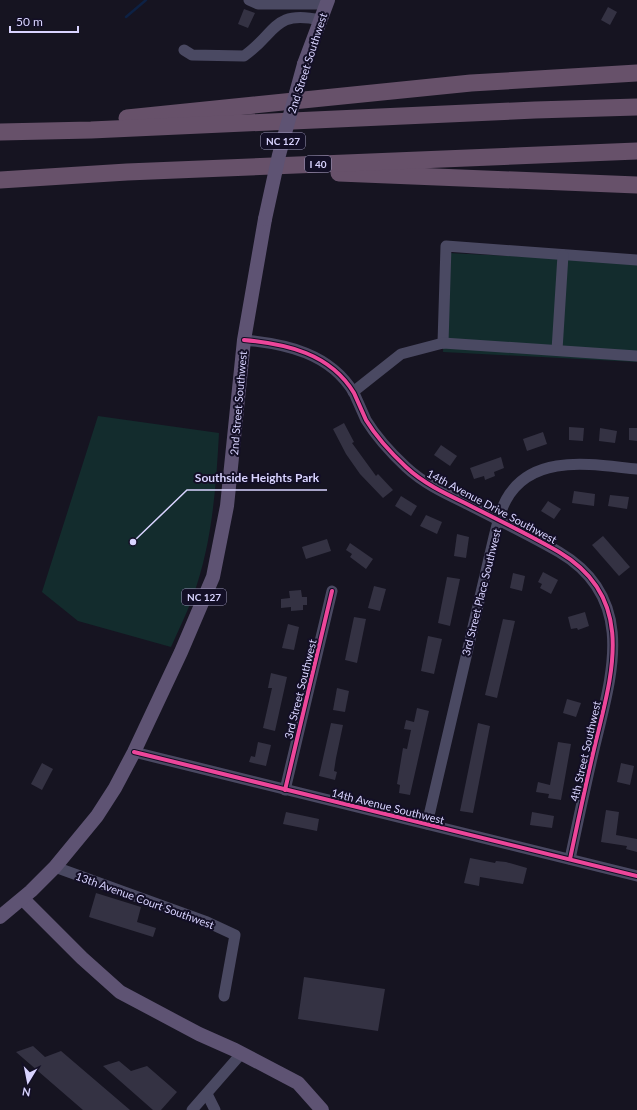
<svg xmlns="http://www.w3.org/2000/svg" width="637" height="1110" viewBox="0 0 637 1110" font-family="Lato,sans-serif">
<rect width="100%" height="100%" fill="#161421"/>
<g fill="#132c2d">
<polygon points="448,253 637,262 637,362 443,352"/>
<path d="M98,416L219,433C216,489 212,545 192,599C186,615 178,631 171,647L78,621L42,592Z"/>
</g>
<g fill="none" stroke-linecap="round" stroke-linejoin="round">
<polyline stroke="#0d2144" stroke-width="2.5" points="126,17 146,0"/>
</g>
<g fill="#343243">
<polygon points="608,7 617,12 610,25 601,20"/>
<polygon points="244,9 255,13 248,28 238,24"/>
<polygon points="344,423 354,442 352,443 376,476 378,474 393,490 383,498 360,474 346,454 333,429"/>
<polygon points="569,427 584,428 583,441 569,440"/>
<polygon points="600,428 617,431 615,443 599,441"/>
<polygon points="629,428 637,428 637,441 629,440"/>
<polygon points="543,432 547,444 527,451 523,439"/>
<polygon points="441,445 457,456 450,466 434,455"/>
<polygon points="501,457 504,468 494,472 495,476 485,480 484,476 474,479 470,468"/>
<polygon points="574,491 595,494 594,506 572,503"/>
<polygon points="610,495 629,497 627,509 608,506"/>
<polygon points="401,496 417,506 411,516 395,506"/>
<polygon points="548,501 561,509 554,519 541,511"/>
<polygon points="426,515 442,522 437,534 420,526"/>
<polygon points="457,534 469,537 466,558 454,556"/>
<polygon points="603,536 630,567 619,576 592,545"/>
<polygon points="327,539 331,551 306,559 302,547"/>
<polygon points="350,543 373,559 366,569 350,557 352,554 346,550"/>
<polygon points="543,572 558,580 551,594 540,588 542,584 538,582"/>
<polygon points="513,573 525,576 522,591 510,588"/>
<polygon points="447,577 460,579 450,626 438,623"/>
<polygon points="374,586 386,589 380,611 368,608"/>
<polygon points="301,590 302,597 307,597 307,605 303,605 303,610 291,611 291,607 281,608 281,599 290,598 289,591"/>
<polygon points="585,612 589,626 578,630 577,628 571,629 568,617"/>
<polygon points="354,617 366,619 357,663 345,660"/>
<polygon points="503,619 515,621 497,698 485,695"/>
<polygon points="288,624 299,627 294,650 282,648"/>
<polygon points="428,636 442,639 434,674 421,671"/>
<polygon points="271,673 287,677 275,731 263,728 272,688 268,688"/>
<polygon points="337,688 349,691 345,712 333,710"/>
<polygon points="567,699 581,703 576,717 563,713"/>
<polygon points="417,708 429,711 410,795 399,793 400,785 397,784 403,748 407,749 411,730 404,729 406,720 414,722"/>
<polygon points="331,723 343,725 336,758 334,771 337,772 335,780 319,776"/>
<polygon points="478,723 490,726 473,813 460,811"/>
<polygon points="258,742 271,745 266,766 249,762 251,756 255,757"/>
<polygon points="558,742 571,744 561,800 548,798 549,794 536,792 538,782 550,785"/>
<polygon points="42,763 53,769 42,790 31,784"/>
<polygon points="621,763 634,766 630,785 617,782"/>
<polygon points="606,810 619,812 616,835 637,839 637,852 626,849 627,846 601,842"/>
<polygon points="286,812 319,819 317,831 283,824"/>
<polygon points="532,812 554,816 552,828 530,825"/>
<polygon points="470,858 495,863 496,861 506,862 527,868 523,884 480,877 479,886 464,883"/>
<polygon points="96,893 141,907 137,922 156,928 153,937 89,917"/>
<polygon points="304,977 385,989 378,1031 298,1019"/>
<polygon points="33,1046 45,1057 61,1051 130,1110 83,1110 16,1052"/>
<polygon points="119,1061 131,1071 147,1066 177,1092 161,1110 153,1110 103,1066"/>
</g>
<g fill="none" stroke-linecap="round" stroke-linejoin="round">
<g stroke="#4a4962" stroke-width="11">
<polyline points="249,0 258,4 326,4"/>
<path d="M184,50L192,55L244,56C276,34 273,9 320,20"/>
<path d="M244,340C286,344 330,353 354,393C358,402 362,411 366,420C377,438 391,453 406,467C423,483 444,493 465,503C496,519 528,534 559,552C637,598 612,674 595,745C586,783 578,821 570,859"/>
<polyline points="443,343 446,246 637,260"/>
<polyline points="557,350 563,255"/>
<polyline points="353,392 401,354 443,343 637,356"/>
<polyline points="134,752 637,876"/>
<polyline points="285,790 332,591"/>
<path d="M427,824L494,537C497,525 500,511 506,500C532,452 593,465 637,469"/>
<polyline points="55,867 207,922 235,935 224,996"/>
<polyline points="207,1094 215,1110"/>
<polyline points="192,1110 241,1054"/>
</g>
<g stroke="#5e5373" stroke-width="14">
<polyline points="304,64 328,0"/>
<polyline points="23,899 82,958 120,992 199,1034 235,1050 298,1083 322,1110"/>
<polyline points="0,917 31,891 55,867 97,816 115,788 134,752 181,652 213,577 227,506 244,340 265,219"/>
</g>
<g stroke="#67516a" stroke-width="17">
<polyline points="127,118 471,83 637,73"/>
<polyline points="0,132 91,130 535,110 637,107"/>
<polyline points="339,173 637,185"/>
<polyline points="0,180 127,172 637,151"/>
</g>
<polyline stroke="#5e5373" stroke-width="14" points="265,219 279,155 304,64"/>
<defs>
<g id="cycleway">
<path d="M244,340C286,344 330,353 354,393C358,402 362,411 366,420C377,438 391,453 406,467C423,483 444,493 465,503C496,519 528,534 559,552C637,598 612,674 595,745C586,783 578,821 570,859"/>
<polyline points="134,752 637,876"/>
<polyline points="285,790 332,591"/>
</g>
</defs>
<use href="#cycleway" stroke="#130f26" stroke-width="6"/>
<use href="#cycleway" stroke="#ed469a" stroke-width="4"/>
</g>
<g text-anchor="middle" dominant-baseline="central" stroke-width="4" stroke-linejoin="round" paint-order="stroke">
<g fill="#130f26" stroke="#9e99be" stroke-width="1">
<rect x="261" y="133" width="44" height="16" rx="3"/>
<rect x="305" y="156" width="26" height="16" rx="3"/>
<rect x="182" y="589" width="44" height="16" rx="3"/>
</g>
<g font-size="10" font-weight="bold" fill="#d9d4ff">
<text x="283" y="141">NC 127</text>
<text x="318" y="164">I 40</text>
<text x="204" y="597">NC 127</text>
</g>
<g font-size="11" fill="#d9d4ff" stroke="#130f26">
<text transform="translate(307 63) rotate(-72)">2nd Street Southwest</text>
<text transform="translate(238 403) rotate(-85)">2nd Street Southwest</text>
<text transform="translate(492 506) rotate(28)">14th Avenue Drive Southwest</text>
<text transform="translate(481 592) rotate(-76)">3rd Street Place Southwest</text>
<text transform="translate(300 689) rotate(-76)">3rd Street Southwest</text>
<text transform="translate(585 751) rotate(-77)">4th Street Southwest</text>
<text transform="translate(388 806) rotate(14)">14th Avenue Southwest</text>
<text transform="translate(145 900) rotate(20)">13th Avenue Court Southwest</text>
</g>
</g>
<path fill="none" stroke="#d9d4ff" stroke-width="1.5" d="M133 542L187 490H327"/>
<circle fill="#d9d4ff" stroke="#130f26" stroke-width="1.5" cx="133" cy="542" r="4"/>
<g font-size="12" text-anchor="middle" font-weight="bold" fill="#d9d4ff" stroke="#130f26" stroke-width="4" stroke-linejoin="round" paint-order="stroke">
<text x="257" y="482">Southside Heights Park</text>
</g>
<g transform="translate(28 1082) rotate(190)" stroke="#130f26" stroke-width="3" paint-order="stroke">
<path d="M0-3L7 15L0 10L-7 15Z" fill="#d9d4ff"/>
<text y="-6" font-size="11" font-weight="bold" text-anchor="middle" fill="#d9d4ff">N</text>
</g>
<path d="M10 26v6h68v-6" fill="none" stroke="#d9d4ff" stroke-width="2"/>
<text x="16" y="26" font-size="12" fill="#d9d4ff" stroke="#130f26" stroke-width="3" paint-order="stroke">50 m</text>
</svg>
